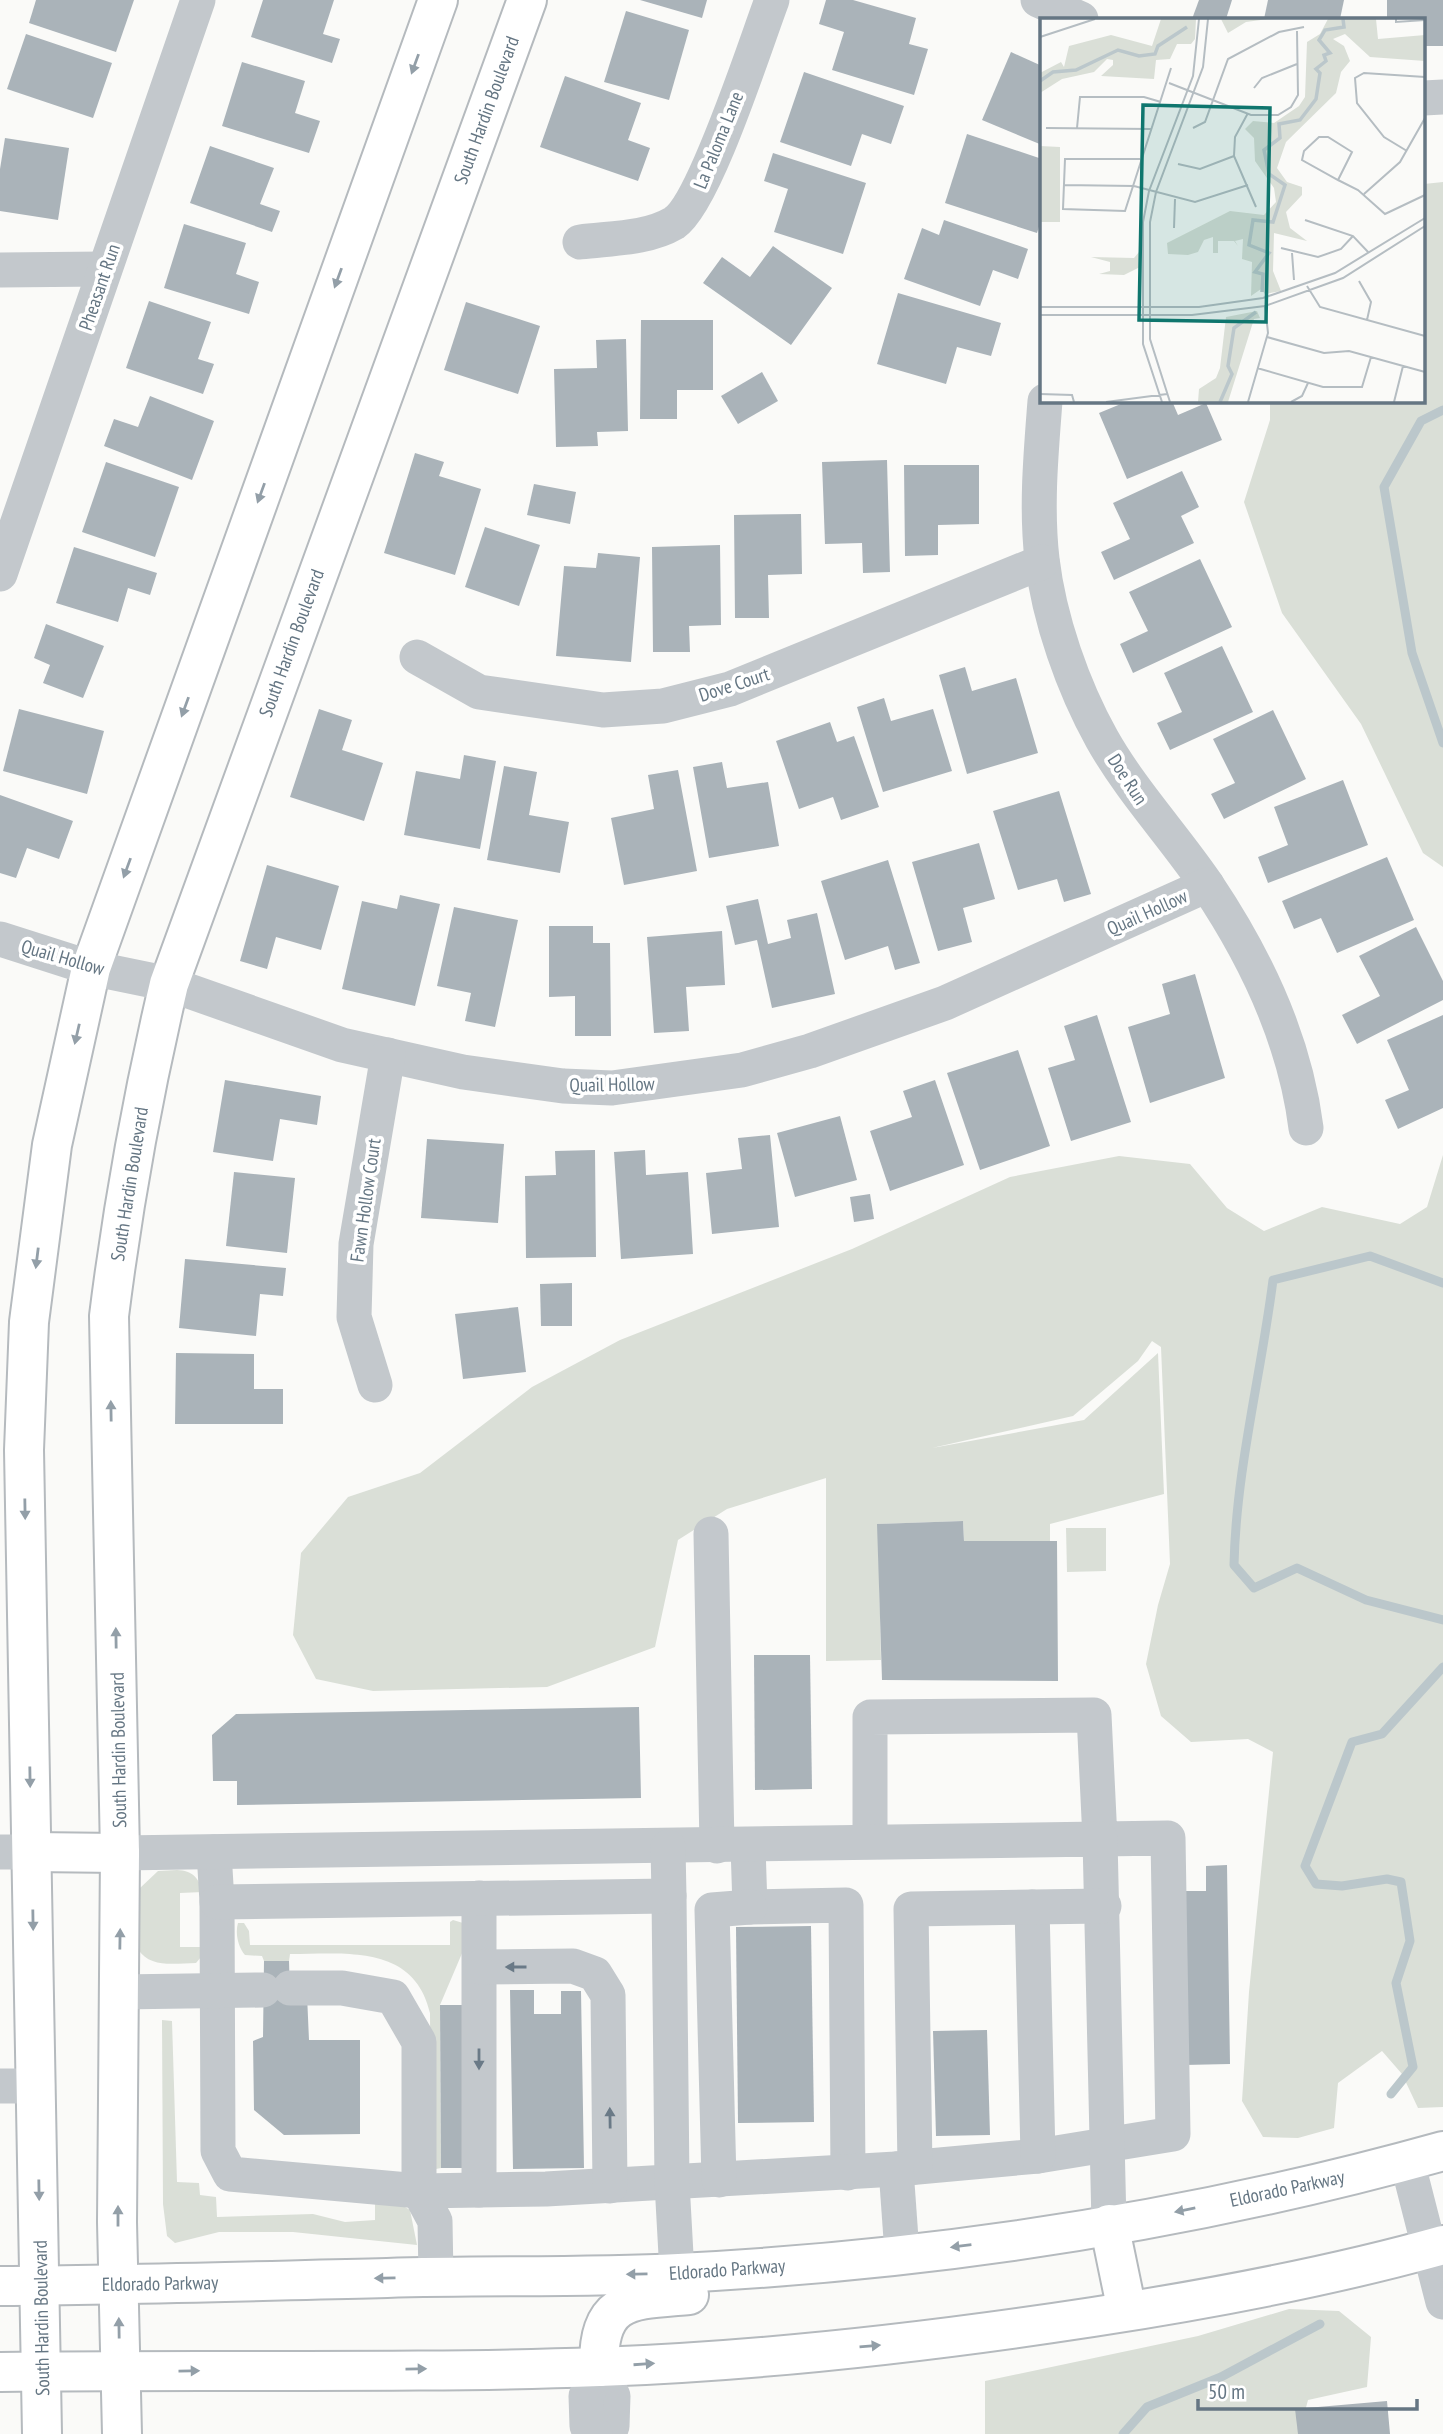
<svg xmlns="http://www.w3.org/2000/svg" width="1443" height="2434" viewBox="0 0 1443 2434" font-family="'PT Sans Narrow',sans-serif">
<rect width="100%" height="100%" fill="#fafaf8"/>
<g fill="#dadfd7">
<polygon points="1443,182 1443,867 1423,853 1361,724 1282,613 1244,502 1270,420 1270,401 1424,401 1424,184"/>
<polygon points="1443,1155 1443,2107 1418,2108 1402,2074 1382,2051 1338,2083 1334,2128 1298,2138 1263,2137 1242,2101 1249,1992 1273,1752 1248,1739 1191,1742 1161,1716 1146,1664 1158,1605 1170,1564 1161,1347 1152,1341 1138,1361 1073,1416 932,1448 1084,1420 1158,1353 1164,1494 1050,1524 1050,1541 964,1541 963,1521 878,1524 881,1660 826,1661 826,1478 727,1509 678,1540 655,1647 547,1687 373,1691 316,1679 293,1635 301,1553 348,1497 420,1473 532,1387 620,1340 852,1249 1010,1177 1119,1156 1190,1164 1227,1208 1264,1231 1322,1207 1400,1224 1427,1207"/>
<polygon points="1106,1528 1106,1571 1067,1572 1066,1528"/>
<path d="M177,1870C193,1871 198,1877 203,1892L180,1893V1947H203L201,1957L196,1963C176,1963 150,1969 138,1949L139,1889L158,1871Z"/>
<path d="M453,1920L463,1923V1951L440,2005L441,2168L436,2169L431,2163L430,2013C414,1944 346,1954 290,1954L289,1961H264L262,1956L245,1955C238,1947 235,1933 238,1923H244L249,1931L250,1945H450V1922Z"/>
<polygon points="162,2020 172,2021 177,2182 199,2183 200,2195 216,2197 217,2217 313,2214 345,2222 375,2220 375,2204 400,2204 410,2210 417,2245 293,2232 219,2232 175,2243 167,2236 163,2204"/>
<polygon points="1289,2309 1339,2311 1371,2337 1367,2387 1308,2400 1299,2434 985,2434 985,2381 1198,2336"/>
</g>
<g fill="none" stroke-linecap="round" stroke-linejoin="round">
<g stroke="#bbc7cb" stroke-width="9">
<polyline points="1443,410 1421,421 1384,487 1412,653 1443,743"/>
<path d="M1443,1283L1370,1256L1273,1280C1261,1375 1236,1470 1234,1565L1254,1588L1297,1568L1366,1600L1443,1620"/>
<polyline points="1391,2094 1413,2067 1396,1983 1410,1941 1401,1882 1387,1879 1342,1886 1316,1884 1305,1866 1352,1742 1382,1734 1443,1667"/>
<polyline points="1123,2434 1147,2407 1221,2377 1320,2324"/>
</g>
</g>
<g fill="#aab3b9">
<polygon points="36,0 134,0 116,52 29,23"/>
<polygon points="263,0 334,0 323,34 340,39 332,63 251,37"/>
<polygon points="640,0 707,0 702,18"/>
<polygon points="826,0 853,0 916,18 909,44 928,49 914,95 832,70 844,32 819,24"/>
<polygon points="1199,0 1232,0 1226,19 1192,19"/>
<polygon points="1268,0 1344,0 1340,19 1264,19"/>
<polygon points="1387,0 1443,0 1443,46 1424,46 1424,19 1387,19"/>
<polygon points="626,11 689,30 669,100 604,82"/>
<polygon points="26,34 112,63 93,118 7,89"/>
<polygon points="1011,52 1042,66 1042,145 982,120"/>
<polygon points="242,62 305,81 295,113 320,121 309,153 222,126"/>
<polygon points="804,72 904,106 891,144 862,134 851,166 780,142"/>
<polygon points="565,76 641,103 628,140 650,148 638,181 540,147"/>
<polygon points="967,134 1042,159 1042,217 1037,233 945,203"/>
<polygon points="5,138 69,148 58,220 0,211 0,169"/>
<polygon points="210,146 274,168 260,204 280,211 272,232 190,203"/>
<polygon points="773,153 866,183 843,254 774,232 788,189 764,181"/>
<polygon points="944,220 1028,249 1018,279 993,270 980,306 904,279 922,228 939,235"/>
<polygon points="184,224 246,243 236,274 259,282 249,314 164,288"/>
<polygon points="773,246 832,288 791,345 703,283 722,257 750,277"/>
<polygon points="898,293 1001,323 991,356 957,347 946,384 877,364"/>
<polygon points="149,301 211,322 198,359 214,364 203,394 126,368"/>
<polygon points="466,302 540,326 518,394 444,370"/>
<polygon points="641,320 713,320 713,390 677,390 677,419 640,419"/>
<polygon points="626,339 628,431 597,432 598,446 556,447 554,369 597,368 596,340"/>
<polygon points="762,372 778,401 738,424 721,396"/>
<polygon points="150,396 214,421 192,480 104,446 114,419 138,427"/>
<polygon points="1128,401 1172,401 1178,415 1206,403 1222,440 1127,479 1099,413"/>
<polygon points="415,453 444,462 439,476 481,489 455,575 384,553"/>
<polygon points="887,460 890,572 863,573 862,543 825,544 822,462"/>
<polygon points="106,462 179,487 155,557 82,532"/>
<polygon points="904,465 979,465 979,524 938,525 938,555 905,556"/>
<polygon points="1182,471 1199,507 1181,516 1194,543 1114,580 1101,552 1130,539 1113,503"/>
<polygon points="534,484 576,492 570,524 527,515"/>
<polygon points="801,514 802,574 768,575 769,618 735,618 734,515"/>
<polygon points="485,527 540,545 519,606 465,587"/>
<polygon points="720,545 721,625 689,626 690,652 653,652 652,547"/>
<polygon points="74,547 157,573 150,595 128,588 118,622 56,603"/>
<polygon points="598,553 640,557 631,662 556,656 564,566 596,568"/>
<polygon points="1200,559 1232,627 1133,673 1120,644 1148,631 1129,592"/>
<polygon points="46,624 104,646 83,698 43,683 50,665 34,658"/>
<polygon points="1222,646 1253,712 1170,750 1157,723 1182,712 1164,673"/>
<polygon points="965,667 972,691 1016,678 1038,753 967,774 939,675"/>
<polygon points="884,698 891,721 933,709 952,771 883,792 857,707"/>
<polygon points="19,709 104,731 87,794 3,771"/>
<polygon points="319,709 352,720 342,750 383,763 364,821 290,797"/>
<polygon points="1273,710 1306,779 1224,819 1211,794 1235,783 1213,739"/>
<polygon points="830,722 837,742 854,736 879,807 841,820 833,797 799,809 776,741"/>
<polygon points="464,755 496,761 480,849 404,835 416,771 460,779"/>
<polygon points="722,762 727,788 768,782 779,846 709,858 693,767"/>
<polygon points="504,766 537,772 529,815 569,822 560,873 487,860"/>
<polygon points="678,770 697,871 624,885 611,818 654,809 648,775"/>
<polygon points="1343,780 1368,845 1268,883 1258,857 1288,845 1274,807"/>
<polygon points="1059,791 1091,894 1064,902 1057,879 1018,890 993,811"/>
<polygon points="0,795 73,821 59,859 27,848 16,878 0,873"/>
<polygon points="979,843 995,899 963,908 972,942 938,951 912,862"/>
<polygon points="1387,857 1414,920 1337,953 1321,918 1294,929 1282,901"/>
<polygon points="888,860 920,963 895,970 888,946 845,960 821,881"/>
<polygon points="267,865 339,886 321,950 276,937 267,969 240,961"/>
<polygon points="400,895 440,904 415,1006 342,989 362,901 397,909"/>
<polygon points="758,899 768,944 791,938 787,920 817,913 835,994 772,1008 757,940 735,945 726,906"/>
<polygon points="454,907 518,920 495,1027 465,1021 471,993 437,986"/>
<polygon points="549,926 593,926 593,943 610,943 611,1036 575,1036 575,996 549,997"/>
<polygon points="1416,927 1443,981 1443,1000 1357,1044 1342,1015 1380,996 1359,956"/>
<polygon points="722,931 725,985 686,987 689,1031 654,1033 647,937"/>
<polygon points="1195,974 1225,1078 1150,1103 1128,1027 1170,1014 1162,984"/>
<polygon points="1097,1015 1131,1122 1071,1141 1048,1068 1075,1060 1064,1026"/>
<polygon points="1443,1015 1443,1108 1398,1129 1385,1100 1409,1090 1387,1040"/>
<polygon points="1018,1050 1050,1146 980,1170 947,1073"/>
<polygon points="225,1080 321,1096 317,1125 280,1119 273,1161 213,1152"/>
<polygon points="935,1080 964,1165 890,1191 870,1131 912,1117 903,1091"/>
<polygon points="840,1116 857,1180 795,1197 777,1133"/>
<polygon points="770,1135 779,1227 712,1234 706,1173 742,1169 738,1138"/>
<polygon points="427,1139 504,1144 498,1223 421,1218"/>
<polygon points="595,1150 596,1257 526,1258 525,1176 556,1175 555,1151"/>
<polygon points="645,1150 646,1175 688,1172 693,1254 621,1259 614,1152"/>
<polygon points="234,1172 295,1178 287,1253 226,1246"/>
<polygon points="870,1194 874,1219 854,1222 850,1197"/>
<polygon points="185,1259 286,1268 283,1296 260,1294 256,1336 179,1328"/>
<polygon points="572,1283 572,1326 541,1326 540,1284"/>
<polygon points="518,1307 526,1372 463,1379 455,1314"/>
<polygon points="176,1353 254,1354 254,1389 283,1389 283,1424 175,1424"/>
<polygon points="963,1521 964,1541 1057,1541 1058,1681 882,1680 877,1524"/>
<polygon points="754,1655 810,1655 812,1789 755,1790"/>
<polygon points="639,1707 641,1798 237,1805 237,1781 213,1781 212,1735 236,1714"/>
<polygon points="1227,1865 1230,2064 1184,2065 1181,1891 1206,1891 1206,1866"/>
<polygon points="811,1926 814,2122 738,2123 736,1927"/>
<polygon points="264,1961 289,1961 290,1995 307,1995 309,2040 360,2040 360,2134 284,2135 254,2110 253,2041 263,2037"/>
<polygon points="510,1990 534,1990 534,2014 561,2014 561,1991 581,1991 584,2168 513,2169"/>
<polygon points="440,2005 462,2005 463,2168 441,2168"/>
<polygon points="987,2030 990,2135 936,2136 933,2031"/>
<polygon points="1387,2401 1390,2434 1298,2434 1295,2409"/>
</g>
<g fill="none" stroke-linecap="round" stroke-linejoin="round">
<defs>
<g id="major">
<polyline points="32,1852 120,1853"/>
<polyline points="1109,2224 1127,2311"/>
<path d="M0,2286C129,2285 258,2281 387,2278C484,2275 582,2278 679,2273C935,2260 1196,2220 1443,2151"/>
<path d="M599,2367C598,2297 631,2300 689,2295"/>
<path d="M0,2372C199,2369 399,2374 599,2367C764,2361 929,2342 1093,2317C1210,2299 1329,2277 1443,2245"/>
<polyline points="42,2434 24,1450 29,1322 52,1145 91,968 438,0"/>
<path d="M122,2434L117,2222L120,1853L109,1316C123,1204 143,1094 169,984L527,0"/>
</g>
</defs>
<use href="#major" stroke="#b5babe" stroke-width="42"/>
<g stroke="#c3c8cc" stroke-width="35">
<polyline points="1038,0 1081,19"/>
<polyline points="1424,98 1443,97"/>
<path d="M580,242C611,238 647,239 674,223C705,203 756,42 772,0"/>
<polyline points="0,270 104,269"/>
<path d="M1045,401C1041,453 1036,507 1042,559C1049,619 1073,687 1102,739C1132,792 1173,835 1207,885C1256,958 1295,1040 1306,1128"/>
<polyline points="0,574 198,0"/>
<polyline points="417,657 479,692 603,710 663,706 730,689 1042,562"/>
<polyline points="0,939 91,968 169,984 342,1045 463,1072 563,1086 612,1088 742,1070 810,1051 945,1003 1207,885"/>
<polyline points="375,1385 354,1317 356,1244 388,1055"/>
<polyline points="711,1534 717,1846"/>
<polyline points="748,1846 750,1907 846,1905 848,2173"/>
<polyline points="0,1852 32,1852"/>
<polyline points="214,1852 217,1902 218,2151 230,2174 419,2191 546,2189 896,2169 1038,2156 1173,2134 1168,1838 1100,1839 1094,1715 870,1717 870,1841"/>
<polyline points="120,1853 1100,1839 1109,2224"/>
<polyline points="669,1896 672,2183 677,2273"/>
<polyline points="479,1898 479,2190"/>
<polyline points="217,1902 669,1896 668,1847"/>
<polyline points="1032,1907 1038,2156"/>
<polyline points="480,1967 573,1966 595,1974 608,1995 610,2186"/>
<polyline points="290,1988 342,1988 393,1997 419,2042 419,2191 435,2221 436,2277"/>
<polyline points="119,1992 263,1990"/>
<polyline points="0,2086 37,2086"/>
<polyline points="1407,2161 1443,2302"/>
<polyline points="915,2167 911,1909 1104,1906"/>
<polyline points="896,2169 902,2253"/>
<polyline points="719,2180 712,1910 750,1907"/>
<polyline points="599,2367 613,2396 612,2426 599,2434"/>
<polyline points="595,2434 587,2426 586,2396 599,2367"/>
</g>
<use href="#major" stroke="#fff" stroke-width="38"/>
</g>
<defs><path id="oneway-solid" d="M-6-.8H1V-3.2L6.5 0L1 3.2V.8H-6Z" transform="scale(1.75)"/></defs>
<g fill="#939fa8">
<use href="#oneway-solid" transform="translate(415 64) rotate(110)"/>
<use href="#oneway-solid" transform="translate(338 278) rotate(110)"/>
<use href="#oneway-solid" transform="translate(261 493) rotate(110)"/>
<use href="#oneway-solid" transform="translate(185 707) rotate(110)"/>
<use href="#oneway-solid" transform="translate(127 868) rotate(110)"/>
<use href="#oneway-solid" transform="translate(77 1034) rotate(103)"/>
<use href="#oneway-solid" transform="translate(37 1258) rotate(97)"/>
<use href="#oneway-solid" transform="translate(111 1411) rotate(-91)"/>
<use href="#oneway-solid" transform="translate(25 1509) rotate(89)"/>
<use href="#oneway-solid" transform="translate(116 1638) rotate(-91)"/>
<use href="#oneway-solid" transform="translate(30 1777) rotate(89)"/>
<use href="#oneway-solid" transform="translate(33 1920) rotate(89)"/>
<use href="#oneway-solid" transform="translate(120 1939) rotate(-89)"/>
<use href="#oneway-solid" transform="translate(39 2190) rotate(89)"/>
<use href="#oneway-solid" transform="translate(1185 2210) rotate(169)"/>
<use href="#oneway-solid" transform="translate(118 2216) rotate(-90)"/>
<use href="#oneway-solid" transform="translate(961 2246) rotate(173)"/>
<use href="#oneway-solid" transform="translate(637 2274) rotate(179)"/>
<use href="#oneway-solid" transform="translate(385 2278) rotate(179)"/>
<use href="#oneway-solid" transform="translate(119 2328) rotate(-91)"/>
<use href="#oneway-solid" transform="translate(870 2346) rotate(-5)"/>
<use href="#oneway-solid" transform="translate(644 2364) rotate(-4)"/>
<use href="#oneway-solid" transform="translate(416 2369) rotate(-1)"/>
<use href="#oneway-solid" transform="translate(189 2371) rotate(-1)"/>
</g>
<g fill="#6a7a87">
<use href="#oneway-solid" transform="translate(516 1967) rotate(180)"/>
<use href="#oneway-solid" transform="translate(479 2059) rotate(90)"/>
<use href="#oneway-solid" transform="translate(610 2118) rotate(-91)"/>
</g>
<g text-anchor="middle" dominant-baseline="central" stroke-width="7" stroke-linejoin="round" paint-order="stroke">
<g font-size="19" fill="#657683" stroke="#fff">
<text transform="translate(486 110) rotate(-70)">South Hardin Boulevard</text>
<text transform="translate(718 140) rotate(-68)">La Paloma Lane</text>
<text transform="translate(99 287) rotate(-71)">Pheasant Run</text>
<text transform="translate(291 643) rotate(-70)">South Hardin Boulevard</text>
<text transform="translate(734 684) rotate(-18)">Dove Court</text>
<text transform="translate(1128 779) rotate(57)">Doe Run</text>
<text transform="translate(1147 912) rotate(-24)">Quail Hollow</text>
<text transform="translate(63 957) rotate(16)">Quail Hollow</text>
<text transform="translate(612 1084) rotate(-1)">Quail Hollow</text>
<text transform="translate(129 1184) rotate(-81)">South Hardin Boulevard</text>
<text transform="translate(365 1200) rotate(-82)">Fawn Hollow Court</text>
<text transform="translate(118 1750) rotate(-91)">South Hardin Boulevard</text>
<text transform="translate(1287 2188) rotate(-12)">Eldorado Parkway</text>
<text transform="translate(727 2269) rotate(-4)">Eldorado Parkway</text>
<text transform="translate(160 2283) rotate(-1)">Eldorado Parkway</text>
<text transform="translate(41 2318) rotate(-91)">South Hardin Boulevard</text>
</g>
</g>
<g transform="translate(1040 18)">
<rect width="385" height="385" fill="#fafaf8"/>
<path d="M121,1H156L155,21L151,26H137L130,41L116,42L114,61L61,58L73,47V42L67,41L54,54L22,61L0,75V55L21,44L24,49L29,28L71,17L112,28ZM181,1H228L206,4L188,15ZM288,1H336L338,21L385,17V43L330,39L305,16L293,21L304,28L310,43L301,54L296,75L246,124L237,150L247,164L262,169V177L246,194L250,210L267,223L234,215L233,253L241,273L225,276L221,271L211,278L212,244L202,241L203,221L195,223L198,228L194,223H178V235H173V219L164,222L158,234L148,237L128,236L127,225L190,193L224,197L236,184L234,170L215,143L214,120L205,111L213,103L234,105L259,88L265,79L267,24L280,16ZM0,128L20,129V204H0ZM99,234L100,249L84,257L59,256L70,253V244L51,239L94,240ZM217,293L220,300L214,301L188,384H158L159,371L176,360L180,350L186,299Z" fill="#dadfd7"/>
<path fill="none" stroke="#bbc7cb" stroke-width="3.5" d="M0,63L13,54L36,52L78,32L99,38L115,36L118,28L147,9M222,274L223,256L215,254L229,235L209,227L213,202L233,204L245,167L229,156L224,132L240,120L239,106L260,102L276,81L280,55L276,51L286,43L284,37L290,35L279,22L285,12L304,9L303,1M180,384L192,356L188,348L194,310L216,294"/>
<path fill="none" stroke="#b5bdc2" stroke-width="2" d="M356,1V4L385,2M0,19L55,1M129,65L211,97H238L251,89L258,77L257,13M214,70L222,60L257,46M208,95L195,119L194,138L216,189M6,110L111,111M37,110L40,79H104L121,84M153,110L165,104L188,41L239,14L264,9M279,119H288L312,134L298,162L262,142L264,133ZM367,133L344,119L317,85L315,60L324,55L385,59M100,141H25L23,191L85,193L131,50M138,146L160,151L194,138M298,162L318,172L345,196L385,177M23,167L94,168L155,184L208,167M324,176L360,144L385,100M265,202L313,218L329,235M134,210L135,181M241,230L278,239L301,231L313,218M252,235L254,262M319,263L331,284L327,302M267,268L280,289L385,318M0,289H159L223,280L295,255L385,200M0,297H152L225,288L303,260L385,208M227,319L284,335L309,333L385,354M217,350L283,369H322L331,339M0,376L32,377L34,384M66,384L127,376M122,384L103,326V204L109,173L153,58L159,1M130,384L110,321V204L116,174L163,49L168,1M208,384L228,315L225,287M251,384L262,378L268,365M354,384L363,348"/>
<path fill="#0f766e" fill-opacity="0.15" stroke="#0f766e" stroke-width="3.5" d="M103,87L230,90L226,304L99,302Z"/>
<rect width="385" height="385" fill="none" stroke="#657683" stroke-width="3.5"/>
</g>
<path d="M1198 2399v10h219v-10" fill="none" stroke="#657683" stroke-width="3.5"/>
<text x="1208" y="2399" font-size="21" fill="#657683" stroke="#ffffff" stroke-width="5" paint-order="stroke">50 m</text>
</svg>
